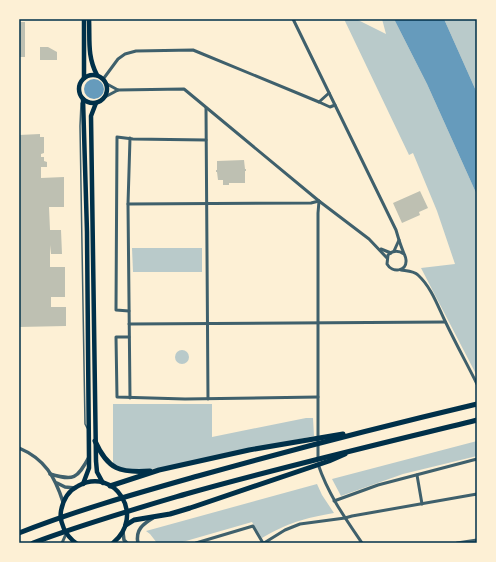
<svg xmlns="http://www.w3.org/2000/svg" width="496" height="562" viewBox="0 0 496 562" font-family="Karla,sans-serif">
<rect width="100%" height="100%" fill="#fdf0d5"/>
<g fill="#b9caca">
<polygon points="344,19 356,19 386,34 382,19 394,19 427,84 477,195 477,376 421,268 455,264 437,211 413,153 409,155"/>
<polygon points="444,19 477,19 477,93"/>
<polygon points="132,248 202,248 202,272 133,272"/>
<circle cx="182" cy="357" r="7"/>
<path d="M113,404H212V437L306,418H313L314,436L159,468C144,470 125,473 113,464Z"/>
<polygon points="477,441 477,456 403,474 341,496 332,479"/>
<path d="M317,484L322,495L334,513C304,518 288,523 262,538L252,522L179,543H157L150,534L146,531Z"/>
</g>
<g fill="#669bbc">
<polygon points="394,19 444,19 477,93 477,195 427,84"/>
<circle cx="94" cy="89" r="10"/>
</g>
<g fill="#bec0b2">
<rect x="19" y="22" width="6" height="35"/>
<polygon points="40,47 48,47 57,52 57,60 40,60"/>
<polygon points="40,134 40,137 44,137 44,153 41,154 41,157 44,157 44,161 47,162 47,167 41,167 41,178 64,177 64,207 49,207 50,230 61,230 62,254 51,254 50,245 50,267 65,267 65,297 51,297 51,307 66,307 66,326 19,327 19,135"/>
<polygon points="244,160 245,169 246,169 246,171 245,171 245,183 229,183 229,185 223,185 223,180 218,180 217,172 216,172 216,170 217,170 217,161"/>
<polygon points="420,191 428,208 419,212 420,215 402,223 393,203"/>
</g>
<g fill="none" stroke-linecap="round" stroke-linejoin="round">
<polyline stroke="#3f606c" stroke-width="1.5" points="81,103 80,126 85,424 87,428"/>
<g stroke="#3f606c" stroke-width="3">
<path d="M293,19L396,230C398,237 400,244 403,251C404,254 406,257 406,260C407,272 392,273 387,264L388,255C393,250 398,250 404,254"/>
<polyline points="104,78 118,59 125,54 136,51 193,50 319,102 329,93"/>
<polyline points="107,84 118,90 184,89 319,201 369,239 387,258"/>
<polyline points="105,97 118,90"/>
<polyline points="319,102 330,107 335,105"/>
<polyline points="206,108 208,399"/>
<polyline points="128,204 311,203 319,201"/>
<polyline points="381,249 391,253"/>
<polyline points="394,251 399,240"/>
<path d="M401,270C407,271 414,271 418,275C432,288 438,307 446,323C456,344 467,364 477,384"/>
<polyline points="129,311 116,310 117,137 133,139 206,140"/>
<polyline points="129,324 445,322"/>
<polyline points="129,337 116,337 117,397 185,399 318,397"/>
<polyline points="130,398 128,204 130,138"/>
<polyline points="318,459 318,213 319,201"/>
<path d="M318,464C328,494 345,518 362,543"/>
<polyline points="417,475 422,504"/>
<polyline points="334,501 378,485 477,459"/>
<polyline points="62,543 66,534"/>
<polyline points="196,543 253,526 263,543"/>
<polyline points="264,543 285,530 300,524 345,518 352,516 477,494"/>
<polyline points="457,543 477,540"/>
</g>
<g stroke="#3f606c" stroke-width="3.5">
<path d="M19,448C45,459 55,477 63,502"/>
<path d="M50,474C74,481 77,479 89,457"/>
<polyline points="57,483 65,487 75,488"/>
<polyline points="123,532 124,540 127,543"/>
<path d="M138,543C135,530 143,524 153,518"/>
</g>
<g stroke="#003049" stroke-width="4.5">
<polyline points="84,19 84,78"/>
<path d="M89,19C90,40 87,56 97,75"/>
<circle cx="93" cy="89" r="14"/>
<polyline points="96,103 91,116 96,461 97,472 103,483"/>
<polyline points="83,484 89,468 89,456 87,232 83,99"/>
<path d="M76,543C66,536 59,523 61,511C63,500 68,491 78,486C115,466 146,516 113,543"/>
</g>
<g stroke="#003049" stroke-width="5">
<path d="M95,441C108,470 120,473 150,471"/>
<polyline points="110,486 159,470 249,450 343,434"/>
<polyline points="126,525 134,520 170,514 190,508 329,461 345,454"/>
<path d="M19,533C77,510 138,493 198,476C291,450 384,426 477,404"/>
<path d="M33,543C83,524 135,509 186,494C282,467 380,444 477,420"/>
</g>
</g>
<rect width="496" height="562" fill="none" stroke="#fdf0d5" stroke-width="40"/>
<rect x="20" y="20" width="456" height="522" fill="none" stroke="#003049" stroke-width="1.5"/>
</svg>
